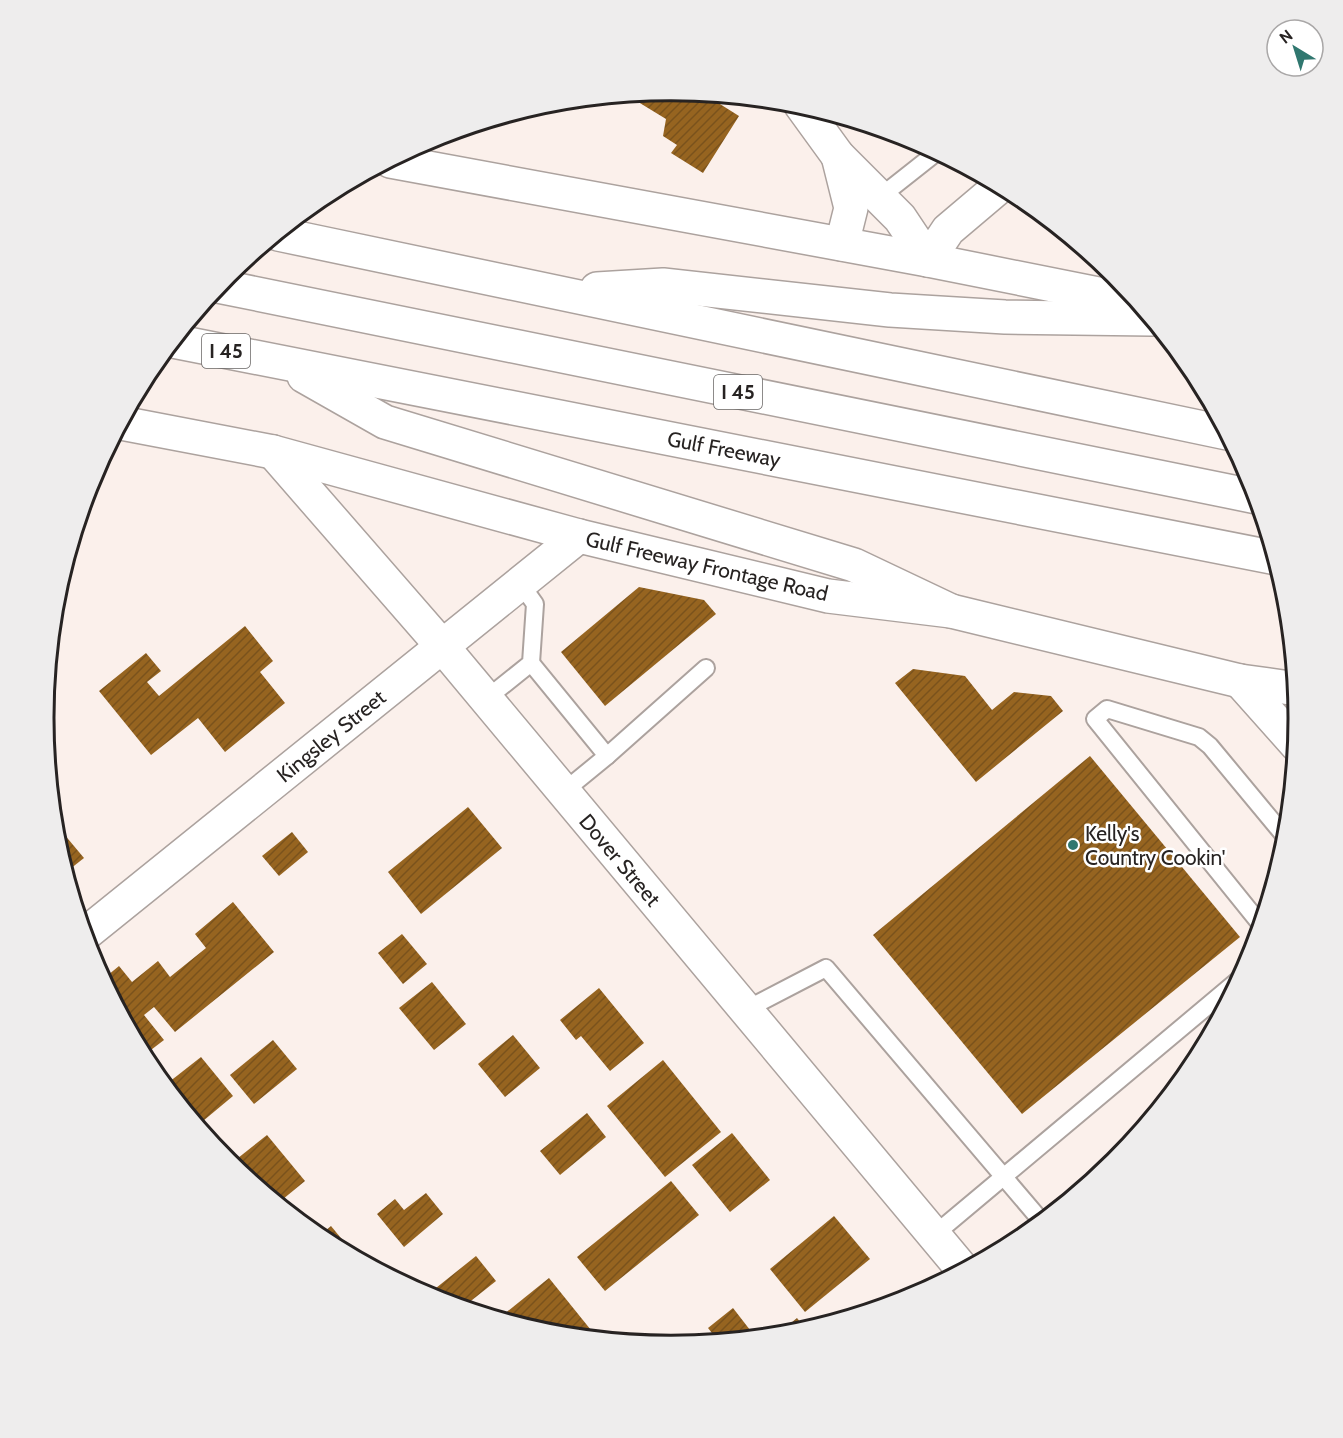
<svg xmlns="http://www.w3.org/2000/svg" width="1343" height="1438" viewBox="0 0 1343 1438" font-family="Cabin,sans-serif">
<defs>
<pattern id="building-hatch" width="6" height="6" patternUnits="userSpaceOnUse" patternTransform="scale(1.5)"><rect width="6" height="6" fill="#966420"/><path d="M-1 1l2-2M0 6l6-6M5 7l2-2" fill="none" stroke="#7a521c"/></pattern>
</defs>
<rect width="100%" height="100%" fill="#fbf0eb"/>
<g fill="url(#building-hatch)">
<polygon points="672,91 704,94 739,116 703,173 671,153 677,145 663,136 666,119 630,97"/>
<polygon points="639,587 704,600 716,614 605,706 561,652"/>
<polygon points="245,626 273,661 260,672 285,703 225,752 198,718 151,755 99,691 146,653 161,671 147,682 159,696"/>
<polygon points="913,669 965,676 992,710 1014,692 1051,696 1063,711 976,782 895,683"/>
<polygon points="1090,756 1240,937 1022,1114 873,935"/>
<polygon points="468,807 502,848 421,914 388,872"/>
<polygon points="53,821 84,858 65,873 56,841"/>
<polygon points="292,832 308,852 279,876 262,856"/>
<polygon points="233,902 274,952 175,1032 154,1007 144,1015 164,1040 143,1056 102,980 119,966 132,982 158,961 170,977 206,948 195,934"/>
<polygon points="402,934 427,964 403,984 378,953"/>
<polygon points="432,982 466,1024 434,1050 399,1008"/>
<polygon points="599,988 644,1043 610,1071 581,1036 576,1040 560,1020"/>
<polygon points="513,1035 540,1068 505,1097 478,1064"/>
<polygon points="273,1040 297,1069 254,1104 230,1075"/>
<polygon points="201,1057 233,1096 197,1126 164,1086"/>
<polygon points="663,1060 721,1132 665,1177 607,1106"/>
<polygon points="587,1113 606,1137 560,1175 540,1151"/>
<polygon points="732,1133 770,1180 730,1212 692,1165"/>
<polygon points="267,1135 305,1181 277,1204 245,1177 233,1162"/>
<polygon points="671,1181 699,1215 605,1291 577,1257"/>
<polygon points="426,1193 443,1214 404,1247 377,1214 395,1199 404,1210"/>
<polygon points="834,1216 870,1259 805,1312 770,1269"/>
<polygon points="331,1226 359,1260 359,1261 318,1237"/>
<polygon points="476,1256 496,1281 462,1308 426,1296"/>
<polygon points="549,1278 599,1340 549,1335 498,1319"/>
<polygon points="733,1308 757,1339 719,1342 708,1328"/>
<polygon points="797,1318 807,1331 774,1337"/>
</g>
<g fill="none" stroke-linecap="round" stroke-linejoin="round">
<defs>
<g id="service">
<polyline points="880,197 937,152"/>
<polyline points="531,663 607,756 563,792"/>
<polyline points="486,699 531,663 535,604 520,583"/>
<polyline points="607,756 706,668"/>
<polyline points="1262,926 1095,719 1107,709 1199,737 1210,746 1288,840"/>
<polyline points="745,1010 826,968 1043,1223"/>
<polyline points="934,1235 1242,977"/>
</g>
<g id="minor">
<polyline points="801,105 838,156 900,218 928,260 948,230 1000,186"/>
<polyline points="838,156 851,208 842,244"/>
<polyline points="273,452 442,646 964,1271"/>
<polyline points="1240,681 1297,745"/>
<polyline points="84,935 579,536"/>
</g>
<g id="secondary">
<polyline points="390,161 928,260 1138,302"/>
<polyline points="121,423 273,452 579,536 828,596 951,611 1240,681 1297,689"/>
</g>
<g id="motorway">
<polyline points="278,234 1227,433"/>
<polyline points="218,286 1257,497"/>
<polyline points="597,289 663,285 890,310 1005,317 1152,319"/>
<polyline points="173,341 1276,558"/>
<polyline points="304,376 385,422 854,565 951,611"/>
</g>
</defs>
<use href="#service" stroke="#aca29e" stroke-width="20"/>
<use href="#minor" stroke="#aca29e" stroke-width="36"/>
<use href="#secondary" stroke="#aca29e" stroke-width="36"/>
<use href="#motorway" stroke="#aca29e" stroke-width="36"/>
<use href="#service" stroke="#fff" stroke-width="16"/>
<use href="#minor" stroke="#fff" stroke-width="33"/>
<use href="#secondary" stroke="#fff" stroke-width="33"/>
<use href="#motorway" stroke="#fff" stroke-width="33"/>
</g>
<circle fill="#30776f" stroke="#fff" stroke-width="2" cx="1073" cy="845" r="6"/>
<g text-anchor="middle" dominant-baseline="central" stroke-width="5" stroke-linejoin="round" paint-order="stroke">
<g fill="#fff" stroke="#686564" stroke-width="1.5">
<rect x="202" y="334" width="48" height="34" rx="4.5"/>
<rect x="714" y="375" width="48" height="34" rx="4.5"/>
</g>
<g font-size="20" font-weight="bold" fill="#272322">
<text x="226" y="351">I 45</text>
<text x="738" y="392">I 45</text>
</g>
<g font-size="21" fill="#272322" stroke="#fff">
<text transform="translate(724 449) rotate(11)">Gulf Freeway</text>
<text transform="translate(707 566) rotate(13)">Gulf Freeway Frontage Road</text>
<text transform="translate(331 736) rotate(-39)">Kingsley Street</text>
<text transform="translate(620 860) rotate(50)">Dover Street</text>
</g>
<g font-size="21" fill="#272322" stroke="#fff" text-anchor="start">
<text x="1085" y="833">Kelly's<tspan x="1085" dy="24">Country Cookin'</tspan></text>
</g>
</g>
<path d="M0 0H1343V1438H0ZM54 718a617 617 0 1 1 1234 0a617 617 0 1 1-1234 0Z" fill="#eeeded" fill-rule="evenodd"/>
<path fill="none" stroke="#272322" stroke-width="3" d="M54 718a617 617 0 1 1 1234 0a617 617 0 1 1-1234 0Z"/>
<g transform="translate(1295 48) rotate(322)"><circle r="28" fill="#ffffff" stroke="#a9a7a7" stroke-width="1.5"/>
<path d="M0-4.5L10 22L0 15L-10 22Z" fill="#30776f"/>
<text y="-9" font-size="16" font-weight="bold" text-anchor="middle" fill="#272322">N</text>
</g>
</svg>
